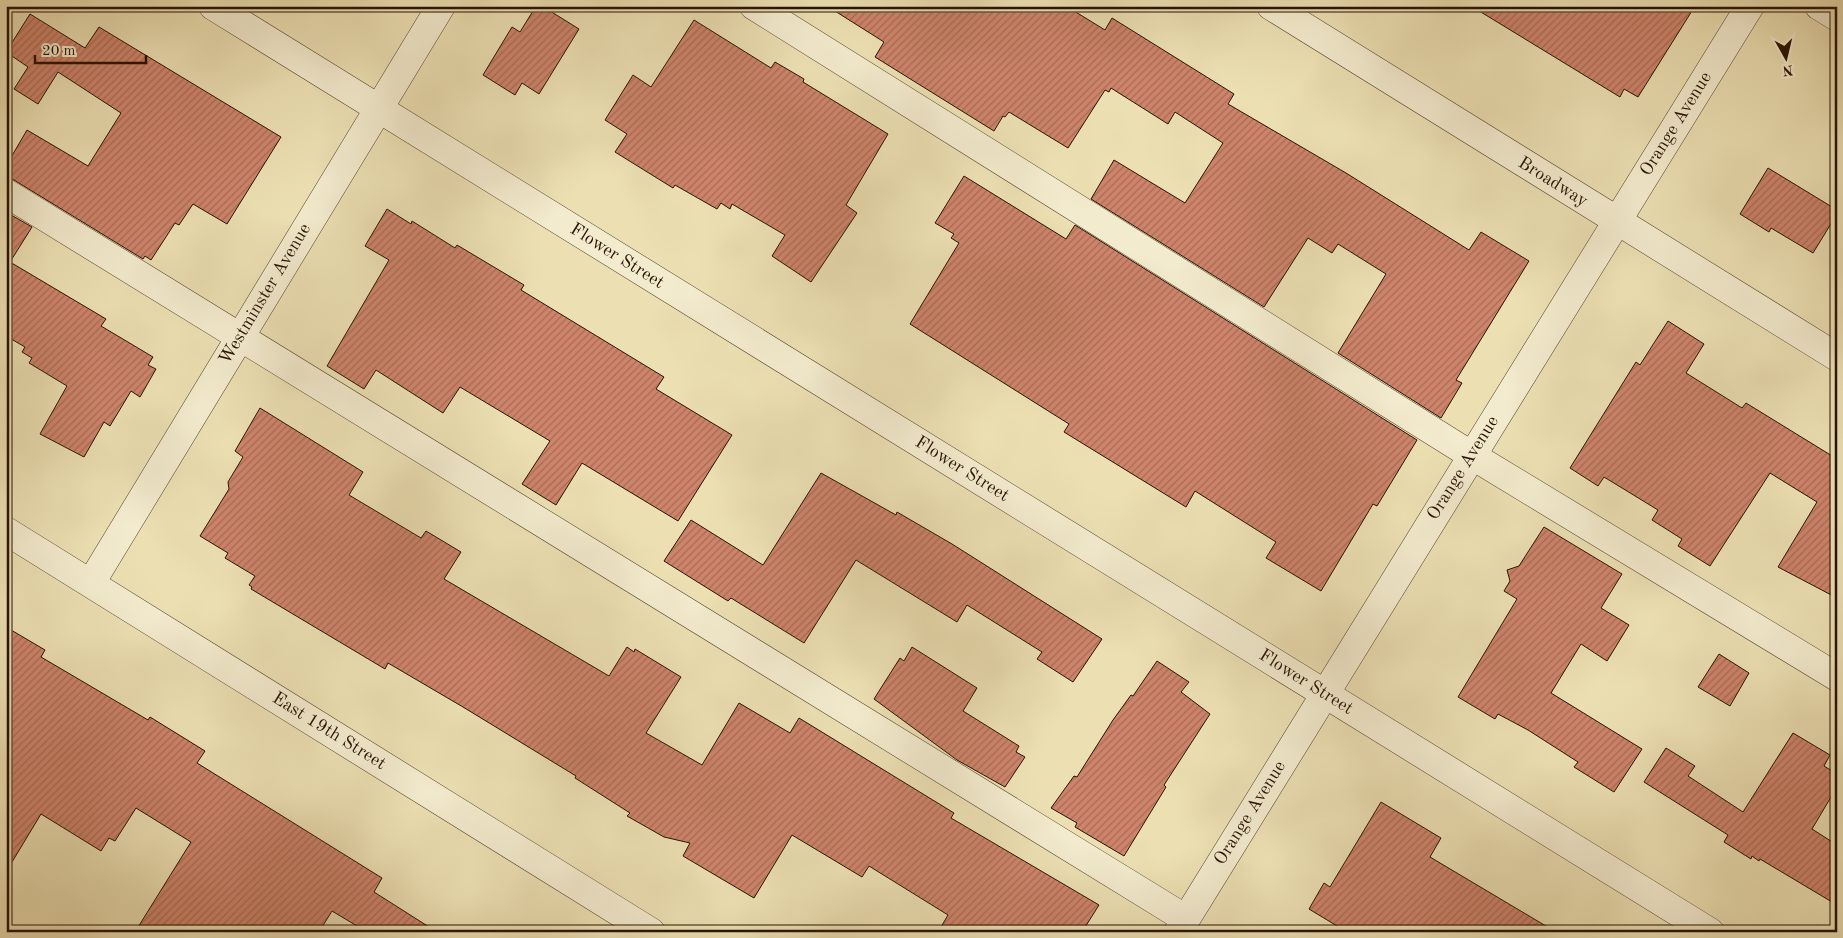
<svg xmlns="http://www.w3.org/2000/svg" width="1843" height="938" viewBox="0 0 1843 938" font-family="'Old Standard TT',serif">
<defs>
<pattern id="building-hatch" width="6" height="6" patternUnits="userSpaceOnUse" patternTransform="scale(1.25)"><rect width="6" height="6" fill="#ce846b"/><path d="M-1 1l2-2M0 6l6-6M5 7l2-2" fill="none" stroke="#a76b56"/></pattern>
</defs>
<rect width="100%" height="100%" fill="#ece0b3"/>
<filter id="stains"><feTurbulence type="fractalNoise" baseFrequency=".004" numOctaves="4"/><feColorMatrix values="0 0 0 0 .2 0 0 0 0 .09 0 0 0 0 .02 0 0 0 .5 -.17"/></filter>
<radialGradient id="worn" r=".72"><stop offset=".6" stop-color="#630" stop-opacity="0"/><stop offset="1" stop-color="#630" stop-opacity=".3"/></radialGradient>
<g fill="url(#building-hatch)" stroke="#271200">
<polygon points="536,6 542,6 579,29 539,94 522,83 515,95 483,75 512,27 520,32"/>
<polygon points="827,6 1066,6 1105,30 1112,18 1234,94 1228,104 1346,173 1469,250 1481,232 1529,261 1456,380 1462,383 1441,418 1338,353 1386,274 1338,244 1332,253 1308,238 1264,307 1091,199 1114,160 1185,203 1223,143 1175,112 1168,124 1111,88 1109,92 1105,90 1068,148 1009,112 1005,117 1003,116 994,131 875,57 884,42"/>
<polygon points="1471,6 1695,6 1638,97 1624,89 1620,97"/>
<polygon points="30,14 85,48 99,27 281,137 227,224 193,204 179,225 175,223 151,260 145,256 143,259 14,180 6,177 6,166 27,130 88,166 121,113 58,72 38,104 14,89 28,67 6,52"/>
<polygon points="694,20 771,68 775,62 804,79 803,82 888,134 846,205 857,213 811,282 772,256 785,235 732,204 730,209 721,203 717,209 675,185 673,188 615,152 627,134 605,120 633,75 651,87"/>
<polygon points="1768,168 1837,210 1837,214 1813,253 1771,228 1769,232 1740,214"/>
<polygon points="964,176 1066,239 1075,225 1417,440 1377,506 1373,504 1321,591 1266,558 1276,542 1195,491 1186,507 1064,432 1069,424 910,324 959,243 951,238 954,234 935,223"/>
<polygon points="387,209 411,224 412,221 455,248 457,245 524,285 521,290 664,377 656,389 732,435 678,521 582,463 556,505 522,484 550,441 460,387 443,413 376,370 364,389 327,366 389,260 365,246"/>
<polygon points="6,212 32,227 10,262 106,319 101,326 153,357 148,365 156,369 140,397 131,391 110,426 104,422 84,457 40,434 67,386 29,363 32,358 22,352 25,347 6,336"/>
<polygon points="1668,321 1704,344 1686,373 1742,408 1746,403 1837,459 1837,598 1778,567 1817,502 1770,473 1710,566 1678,546 1682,539 1652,520 1658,510 1604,477 1598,486 1570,468 1636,362 1640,365"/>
<polygon points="260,408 363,472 349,495 421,538 426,531 461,552 444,579 609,676 627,647 634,652 635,649 681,677 646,733 702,765 739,703 790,733 799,718 954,813 951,818 1099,905 1082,932 938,932 948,915 869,866 862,877 792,835 754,898 683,856 690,843 664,837 627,816 630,813 575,778 576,776 463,707 388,663 385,669 251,589 252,587 249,585 255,576 225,558 228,553 200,536 229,489 228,482 243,457 235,451"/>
<polygon points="821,473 896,515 897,512 952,544 1102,639 1073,682 1037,659 1042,652 967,605 957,622 856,560 804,643 731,598 728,601 664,561 691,520 763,565"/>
<polygon points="1544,527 1622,574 1601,608 1629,625 1607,661 1581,644 1551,693 1642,749 1614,792 1574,767 1578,762 1528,730 1498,714 1495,719 1458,697 1517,599 1504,591 1510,581 1507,570 1519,566"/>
<polygon points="6,627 45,650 41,657 148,720 150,717 205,751 197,763 382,878 374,892 437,932 367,932 332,911 319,932 135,932 191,842 136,808 115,841 109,838 101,851 41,814 6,872"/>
<polygon points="912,647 977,688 963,711 1019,746 1016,752 1025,757 1005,787 957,760 874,699 900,658 904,661"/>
<polygon points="1719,654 1749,673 1730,706 1698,687"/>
<polygon points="1157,661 1189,682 1181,692 1210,714 1164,785 1166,787 1124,856 1075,827 1077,823 1051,808 1074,776 1077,777 1113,720 1131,695 1133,696"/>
<polygon points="1793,733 1830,755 1824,766 1837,774 1837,787 1812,829 1837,845 1837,905 1760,859 1759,861 1752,856 1751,859 1724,842 1728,835 1644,782 1666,748 1695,766 1688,776 1743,812"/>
<polygon points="1381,802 1441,838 1430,857 1556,932 1347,932 1309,909 1324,883 1330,887"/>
</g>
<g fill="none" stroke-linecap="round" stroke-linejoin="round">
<defs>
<g id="minor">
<polyline points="213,6 1710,932"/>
<polyline points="754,6 1471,455 1837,677"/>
<polyline points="1271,6 1837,357"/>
<polyline points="1819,6 1837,17"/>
<polyline points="6,193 1186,919"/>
<polyline points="6,531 651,932"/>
<polyline points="91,583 441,6"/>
<polyline points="1178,932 1750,6"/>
</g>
</defs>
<use href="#minor" stroke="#58462d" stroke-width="29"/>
<use href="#minor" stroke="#f3ebce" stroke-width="28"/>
</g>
<g text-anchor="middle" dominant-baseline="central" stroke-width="4.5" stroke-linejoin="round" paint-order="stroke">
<g font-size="18" fill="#271200" stroke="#f3ebce">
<text transform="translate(1676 124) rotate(-58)">Orange Avenue</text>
<text transform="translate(1553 182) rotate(32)">Broadway</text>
<text transform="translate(617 256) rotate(32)">Flower Street</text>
<text transform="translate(265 294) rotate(-59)">Westminster Avenue</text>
<text transform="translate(1463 468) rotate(-58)">Orange Avenue</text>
<text transform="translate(962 469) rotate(32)">Flower Street</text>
<text transform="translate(1306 682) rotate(32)">Flower Street</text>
<text transform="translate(329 731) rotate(32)">East 19th Street</text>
<text transform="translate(1250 813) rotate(-58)">Orange Avenue</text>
</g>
</g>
<rect width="1843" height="938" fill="none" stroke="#ece0b3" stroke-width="25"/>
<rect x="8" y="8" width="1828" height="923" fill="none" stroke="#271200" stroke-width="2.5"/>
<rect x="12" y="12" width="1818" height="913" fill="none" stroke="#271200"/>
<g transform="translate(1786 58) rotate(172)" stroke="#f3ebce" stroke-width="4" paint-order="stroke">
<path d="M0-4L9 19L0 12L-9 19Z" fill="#271200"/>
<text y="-8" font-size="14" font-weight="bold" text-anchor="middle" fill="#271200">N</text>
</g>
<path d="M35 55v8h111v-8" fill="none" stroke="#271200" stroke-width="2.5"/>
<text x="42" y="55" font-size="15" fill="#271200" stroke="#f3ebce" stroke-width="4" paint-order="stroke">20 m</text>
<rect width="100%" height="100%" filter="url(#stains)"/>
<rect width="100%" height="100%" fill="url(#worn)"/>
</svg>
